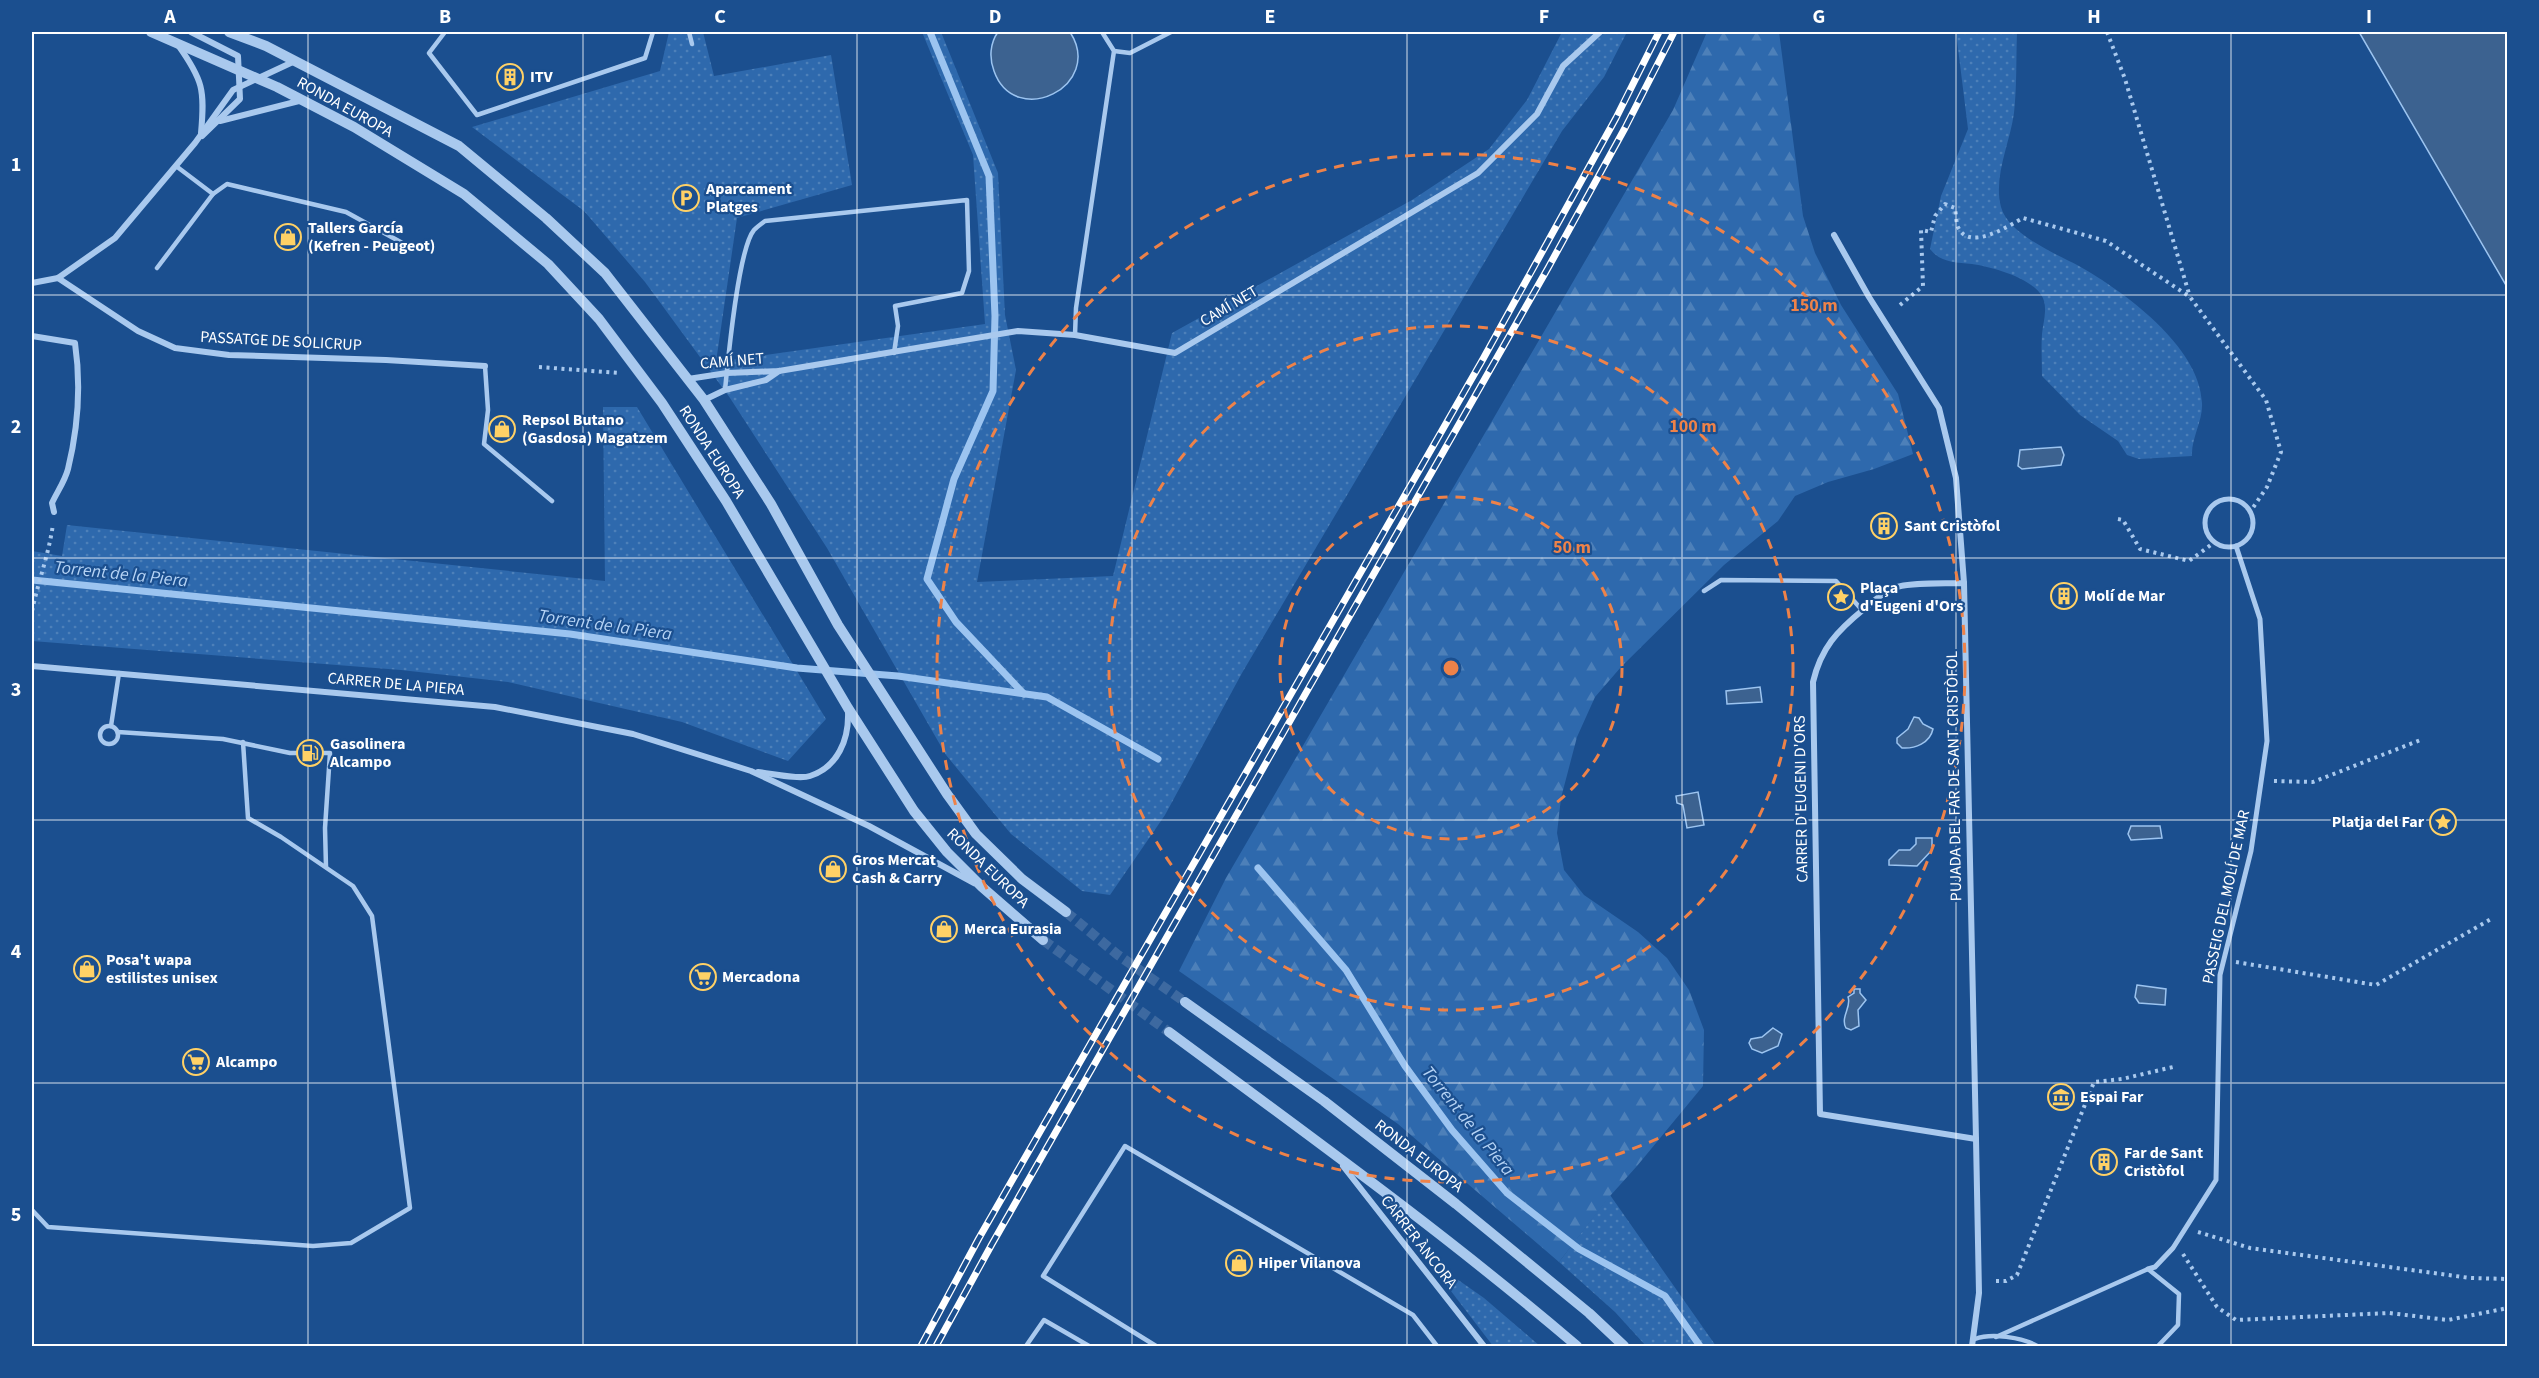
<svg xmlns="http://www.w3.org/2000/svg" width="2539" height="1378" viewBox="0 0 2539 1378" font-family="'Source Sans 3',sans-serif">
<defs>
<pattern id="green-dots" width="8" height="8" patternUnits="userSpaceOnUse" patternTransform="scale(1.5)"><rect width="8" height="8" fill="#2e69ad"/><path d="M2 2h.1M6 6h.1" fill="none" stroke="#4d80b9" stroke-width="1.8" stroke-linecap="round"/></pattern>
<pattern id="forest-firs" width="22" height="20" patternUnits="userSpaceOnUse" patternTransform="scale(1.5)"><rect width="22" height="20" fill="#2e69ad"/><path d="M5 1l3.5 6h-7zM16 11l3.5 6h-7z" fill="#4d80b9"/></pattern>
</defs>
<rect width="100%" height="100%" fill="#1b4f8f"/>
<g fill="url(#green-dots)">
<polygon points="669,32 703,32 714,76 831,55 852,185 737,218 716,362 985,324 973,155 922,32 941,32 998,173 1005,315 1016,370 977,582 1113,576 1172,333 1412,200 1489,149 1527,100 1562,32 1627,32 1604,77 1562,131 1242,673 1165,815 1110,895 1082,891 1011,834 946,755 827,548 730,398 645,282 584,211 472,127 660,71"/>
<path d="M1956,32H2017C2016,59 2017,86 2014,113C2010,143 1993,177 2001,207C2008,234 2056,254 2079,266C2123,291 2200,346 2202,403C2203,421 2191,438 2192,456L2139,459L2127,455L2118,441L2080,415L2042,376C2042,362 2041,348 2042,334C2043,323 2047,312 2044,301C2038,279 1992,267 1972,264C1955,262 1941,263 1930,249L1941,196L1968,129Z"/>
<polygon points="603,407 637,407 826,719 788,761 682,722 508,682 401,670 32,641 32,551 62,556 67,525 605,581"/>
<polygon points="1610,1195 1716,1346 1646,1346 1615,1312 1559,1262"/>
<polygon points="1454,1277 1484,1298 1540,1346 1493,1346 1444,1282"/>
</g>
<polygon fill="url(#forest-firs)" points="1707,32 1779,32 1803,216 1815,253 1841,305 1898,394 1913,454 1874,469 1828,482 1795,496 1778,521 1724,565 1621,667 1595,697 1577,737 1561,798 1557,833 1564,870 1584,895 1638,932 1667,958 1689,990 1704,1030 1703,1086 1637,1166 1610,1196 1559,1262 1398,1124 1179,971 1226,878 1673,110"/>
<g fill="#3c6290" stroke="#9cc4f0" stroke-width="1.5">
<path d="M998,32H1070C1105,86 1015,130 994,71C989,58 990,43 998,32Z"/>
<polygon points="2359,32 2507,32 2507,287"/>
<polygon points="2061,447 2064,455 2061,465 2022,469 2018,466 2020,450"/>
<polygon points="1760,687 1762,702 1727,704 1726,691"/>
<path d="M1914,717L1919,718L1923,724L1933,729C1930,743 1915,749 1902,748L1897,743V738L1908,729Z"/>
<polygon points="1698,792 1704,825 1687,828 1683,805 1677,803 1676,796"/>
<polygon points="2131,826 2160,826 2162,838 2131,840 2128,834"/>
<polygon points="1916,838 1932,838 1932,850 1917,866 1889,865 1889,860 1899,850 1910,850 1916,844"/>
<polygon points="2137,985 2166,989 2165,1005 2139,1003 2135,997"/>
<path d="M1854,989H1860V993L1866,1000L1858,1010L1859,1026L1851,1030L1846,1028C1840,1017 1852,1007 1848,997L1854,993Z"/>
<polygon points="1773,1028 1782,1034 1778,1046 1762,1053 1752,1049 1749,1043 1751,1039 1762,1037"/>
</g>
<g fill="none" stroke-linecap="round" stroke-linejoin="round">
<g stroke="#9cc4f0" stroke-width="7">
<polyline points="930,32 989,176 995,316 993,391 954,479 927,579 956,622 1024,694"/>
<polyline points="32,580 570,634 797,668 898,676 1047,697 1158,759"/>
<polyline points="1258,868 1346,970 1405,1066 1452,1130 1507,1193 1579,1249 1665,1296 1700,1346"/>
</g>
<g stroke="#3d69a0" stroke-width="10" stroke-dasharray="10 5" stroke-linecap="butt">
<polyline points="1066,912 1118,955 1185,1002"/>
<polyline points="1043,940 1169,1032"/>
</g>
<g stroke="#a9c9ee" stroke-width="4" stroke-dasharray="3 4.5" stroke-linecap="butt">
<polyline points="2107,32 2125,79 2190,297"/>
<path d="M1900,305L1923,286L1921,230L1931,232L1935,216L1945,204L1955,208C1956,214 1956,222 1958,227C1969,252 2008,226 2023,218L2106,241L2190,297L2266,400L2281,452L2267,487L2250,512"/>
<polyline points="539,367 619,373"/>
<polyline points="2118,519 2123,520 2140,549 2189,561 2215,542"/>
<path d="M32,611C38,582 49,554 53,524"/>
<polyline points="2274,781 2313,782 2423,739"/>
<polyline points="2236,962 2376,985 2491,919"/>
<polyline points="2198,1232 2250,1248 2470,1278 2508,1279"/>
<polyline points="2183,1254 2217,1307 2236,1320 2389,1313 2448,1320 2508,1308"/>
<polyline points="1996,1281 2006,1281 2017,1275 2094,1082 2122,1079 2173,1067"/>
</g>
<g stroke="#a9c9ee" stroke-width="4.5">
<polyline points="445,32 429,53 477,115 645,58 653,32"/>
<polyline points="689,32 692,44"/>
<polyline points="1114,51 1130,53 1171,32"/>
<polyline points="176,166 213,194"/>
<polyline points="157,268 213,194 227,184 346,212 406,245"/>
<polyline points="1075,335 1076,308 1114,51 1102,32"/>
<polyline points="485,366 488,410 484,444 552,501"/>
<path d="M725,390C728,361 738,249 754,230C757,227 761,224 765,221L967,200L969,271L962,293L895,306L898,326L894,353"/>
<polyline points="1704,591 1721,580 1836,581 1862,610"/>
<polyline points="111,726 119,673"/>
<circle cx="109" cy="735" r="9"/>
<polyline points="118,732 223,739 290,753 330,753 325,828 326,867"/>
<polyline points="32,1210 48,1227 313,1246 351,1243 410,1208 372,916 353,886 281,837 248,818 243,742"/>
<polyline points="1996,1337 2148,1269 2179,1294 2178,1325 2158,1346"/>
<path d="M1975,1339C1991,1333 2022,1337 2037,1346"/>
<polyline points="1026,1346 1044,1320 1089,1346"/>
<polyline points="1156,1346 1043,1276 1125,1146 1413,1315 1437,1346"/>
</g>
<g stroke="#a9c9ee" stroke-width="5">
<circle cx="2229" cy="523" r="24"/>
<polyline points="2148,1269 2155,1267 2173,1248 2216,1180 2220,975 2251,851 2267,741 2260,619 2236,546"/>
</g>
<g stroke="#a9c9ee" stroke-width="6">
<polyline points="191,32 238,56 240,99 202,136"/>
<path d="M178,45C203,80 205,90 201,133"/>
<polyline points="220,121 303,100"/>
<polyline points="1834,235 1869,297 1939,408 1956,478 1964,583 1976,1139 1979,1293 1972,1346"/>
<polyline points="58,278 138,331 175,348 229,355 386,360 485,366"/>
<polyline points="32,283 58,278 115,238 195,143 233,90 295,61"/>
<path d="M32,336L75,343C81,384 78,428 68,469C65,481 57,492 52,503L54,512"/>
<polyline points="688,379 727,373 779,371 1018,331 1075,335 1175,353 1478,173 1537,114 1563,66 1600,32"/>
<polyline points="704,400 725,390 766,380 779,371"/>
<path d="M1964,583C1946,584 1910,582 1894,588C1883,592 1874,601 1864,609C1837,631 1821,648 1813,682L1820,1114L1976,1139"/>
<polyline points="32,666 495,707 633,734 751,771 869,826 974,883"/>
<path d="M758,772C770,773 799,780 810,776C838,767 849,739 848,712"/>
<polyline points="1343,1166 1484,1346"/>
</g>
<g stroke="#a9c9ee" stroke-width="10">
<polyline points="151,32 277,87 354,127 464,194 548,264 599,319 662,403 726,501 848,708 914,811 947,852 982,887 1043,940"/>
<polyline points="229,32 266,46 459,146 546,218 605,273 704,400 771,504 838,625 947,794 976,834 1022,879 1066,912"/>
<polyline points="1185,1002 1324,1101 1456,1204 1589,1313 1624,1346"/>
<path d="M1169,1032C1307,1134 1447,1235 1577,1346"/>
</g>
<defs>
<g id="rail">
<polyline points="921,1346 979,1238 1483,359 1616,118 1659,32"/>
<polyline points="936,1346 992,1244 1548,268 1625,128 1674,32"/>
</g>
</defs>
<use href="#rail" stroke="#fff" stroke-width="7"/>
<use href="#rail" stroke="#1b4f8f" stroke-width="4.5" stroke-dasharray="14" stroke-linecap="butt"/>
</g>
<path fill="none" stroke="#fff" stroke-width="1.5" stroke-opacity="0.55" d="M308,32V1346M583,32V1346M857,32V1346M1132,32V1346M1407,32V1346M1682,32V1346M1956,32V1346M2231,32V1346M32,295H2508M32,558H2508M32,820H2508M32,1083H2508"/>
<g fill="none" stroke="#ee8249" stroke-width="3" stroke-dasharray="10 8">
<circle cx="1451" cy="668" r="171"/>
<circle cx="1451" cy="668" r="342"/>
<circle cx="1451" cy="668" r="514"/>
</g>
<defs>
<symbol id="building-ring" viewBox="-11 -11 22 22"><circle r="9.5" fill="#1b4f8f" stroke="#ffd166" stroke-width="1.5"/><path d="M-4-6H4V6H1V3H-1V6H-4ZM-2.5-4.3h1.7v1.8h-1.7ZM.8-4.3h1.7v1.8H.8ZM-2.5-1h1.7V.8h-1.7ZM.8-1h1.7V.8H.8Z" fill="#ffd166"/></symbol>
<symbol id="parking-ring" viewBox="-11 -11 22 22"><circle r="9.5" fill="#1b4f8f" stroke="#ffd166" stroke-width="1.5"/><path d="M-3.5-5.5H1a3.5 3.5 0 0 1 0 7H-1V5.5H-3.5ZM-1-3.4V-.6H.8a1.4 1.4 0 0 0 0-2.8Z" fill="#ffd166"/></symbol>
<symbol id="shop-ring" viewBox="-11 -11 22 22"><circle r="9.5" fill="#1b4f8f" stroke="#ffd166" stroke-width="1.5"/><path d="M-5-2.5h2.3a2.7 3.5 0 0 1 5.4 0H5L5.5 6h-11ZM-1.5-2.5h3a1.5 2.3 0 0 0-3 0Z" fill="#ffd166"/></symbol>
<symbol id="sight-ring" viewBox="-11 -11 22 22"><circle r="9.5" fill="#1b4f8f" stroke="#ffd166" stroke-width="1.5"/><path d="M0-6L1.8-2.2L6-1.7L2.9 1.2L3.7 5.4L0 3.3L-3.7 5.4L-2.9 1.2L-6-1.7L-1.8-2.2Z" fill="#ffd166"/></symbol>
<symbol id="fuel-ring" viewBox="-11 -11 22 22"><circle r="9.5" fill="#1b4f8f" stroke="#ffd166" stroke-width="1.5"/><path d="M-5.5-6h7V0h2V4h1.3V-2.5L3-4.5l.8-.8L6-3V5H2.5V1h-1V6h-7ZM-4.2-4.7v3.2H.2V-4.7Z" fill="#ffd166"/></symbol>
<symbol id="supermarket-ring" viewBox="-11 -11 22 22"><circle r="9.5" fill="#1b4f8f" stroke="#ffd166" stroke-width="1.5"/><path d="M-6-5.5h2.5l.6 2H6L4.5 2H-2.5L-4.4-4H-6ZM-1.5 3.2a1.3 1.3 0 1 0 .1 0ZM3 3.2a1.3 1.3 0 1 0 .1 0Z" fill="#ffd166"/></symbol>
<symbol id="museum-ring" viewBox="-11 -11 22 22"><circle r="9.5" fill="#1b4f8f" stroke="#ffd166" stroke-width="1.5"/><path d="M0-6L6-3V-2H-6V-3ZM-5-1h2V3h-2ZM-1-1h2V3h-2ZM3-1h2V3H3ZM-6 4H6V6H-6Z" fill="#ffd166"/></symbol>
</defs>
<g fill-rule="evenodd">
<use href="#building-ring" x="495" y="62" width="30" height="30"/>
<use href="#parking-ring" x="671" y="183" width="30" height="30"/>
<use href="#shop-ring" x="273" y="222" width="30" height="30"/>
<use href="#shop-ring" x="487" y="414" width="30" height="30"/>
<use href="#building-ring" x="1869" y="511" width="30" height="30"/>
<use href="#building-ring" x="2049" y="581" width="30" height="30"/>
<use href="#sight-ring" x="1826" y="582" width="30" height="30"/>
<use href="#fuel-ring" x="295" y="738" width="30" height="30"/>
<use href="#sight-ring" x="2428" y="807" width="30" height="30"/>
<use href="#shop-ring" x="818" y="854" width="30" height="30"/>
<use href="#shop-ring" x="929" y="914" width="30" height="30"/>
<use href="#shop-ring" x="72" y="954" width="30" height="30"/>
<use href="#supermarket-ring" x="688" y="962" width="30" height="30"/>
<use href="#supermarket-ring" x="181" y="1047" width="30" height="30"/>
<use href="#museum-ring" x="2046" y="1082" width="30" height="30"/>
<use href="#building-ring" x="2089" y="1147" width="30" height="30"/>
<use href="#shop-ring" x="1224" y="1248" width="30" height="30"/>
</g>
<g text-anchor="middle" dominant-baseline="central" stroke-width="4.5" stroke-linejoin="round" paint-order="stroke">
<g font-size="16" font-weight="bold" fill="#fff" stroke="#1b4f8f" text-anchor="start">
<text x="530" y="77">ITV</text>
<text x="706" y="189">Aparcament<tspan x="706" dy="18">Platges</tspan></text>
<text x="308" y="228">Tallers García<tspan x="308" dy="18">(Kefren - Peugeot)</tspan></text>
<text x="522" y="420">Repsol Butano<tspan x="522" dy="18">(Gasdosa) Magatzem</tspan></text>
<text x="1904" y="526">Sant Cristòfol</text>
<text x="1860" y="588">Plaça<tspan x="1860" dy="18">d'Eugeni d'Ors</tspan></text>
<text x="2084" y="596">Molí de Mar</text>
<text x="330" y="744">Gasolinera<tspan x="330" dy="18">Alcampo</tspan></text>
<text x="2424" y="822" text-anchor="end">Platja del Far</text>
<text x="852" y="860">Gros Mercat<tspan x="852" dy="18">Cash &amp; Carry</tspan></text>
<text x="964" y="929">Merca Eurasia</text>
<text x="106" y="960">Posa't wapa<tspan x="106" dy="18">estilistes unisex</tspan></text>
<text x="722" y="977">Mercadona</text>
<text x="216" y="1062">Alcampo</text>
<text x="2080" y="1097">Espai Far</text>
<text x="2124" y="1153">Far de Sant<tspan x="2124" dy="18">Cristòfol</tspan></text>
<text x="1258" y="1263">Hiper Vilanova</text>
</g>
<g font-size="16" fill="#fff" stroke="#1b4f8f">
<text transform="translate(345 107) rotate(29)">RONDA EUROPA</text>
<text transform="translate(1229 306) rotate(-31)">CAMÍ NET</text>
<text transform="translate(281 341) rotate(3)">PASSATGE DE SOLICRUP</text>
<text transform="translate(732 361) rotate(-5)">CAMÍ NET</text>
<text transform="translate(712 452) rotate(57)">RONDA EUROPA</text>
<text transform="translate(396 684) rotate(5)">CARRER DE LA PIERA</text>
<text transform="translate(1954 776) rotate(-91)">PUJADA DEL FAR DE SANT CRISTÒFOL</text>
<text transform="translate(1801 799) rotate(-91)">CARRER D'EUGENI D'ORS</text>
<text transform="translate(988 868) rotate(44)">RONDA EUROPA</text>
<text transform="translate(2226 897) rotate(-78)">PASSEIG DEL MOLÍ DE MAR</text>
<text transform="translate(1419 1156) rotate(38)">RONDA EUROPA</text>
<text transform="translate(1419 1242) rotate(52)">CARRER ÀNCORA</text>
</g>
<g font-size="18" font-style="italic" fill="#b5d3f5" stroke="#1b4f8f">
<text transform="translate(121 574) rotate(6)">Torrent de la Piera</text>
<text transform="translate(605 625) rotate(8)">Torrent de la Piera</text>
<text transform="translate(1468 1121) rotate(51)">Torrent de la Piera</text>
</g>
</g>
<circle cx="1451" cy="668" r="9" fill="#ee8249" stroke="#1b4f8f" stroke-width="3"/>
<g font-size="18" text-anchor="middle" font-weight="bold" fill="#ee8249" stroke="#1b4f8f" stroke-width="4.5" stroke-linejoin="round" paint-order="stroke">
<text x="1814" y="311">150 m</text>
<text x="1693" y="432">100 m</text>
<text x="1572" y="553">50 m</text>
</g>
<rect width="2539" height="1378" fill="none" stroke="#1b4f8f" stroke-width="66"/>
<rect x="33" y="33" width="2473" height="1312" fill="none" stroke="#fff" stroke-width="2"/>
<g font-size="20" text-anchor="middle" font-weight="bold" fill="#fff">
<text x="170" y="23">A</text>
<text x="445" y="23">B</text>
<text x="720" y="23">C</text>
<text x="995" y="23">D</text>
<text x="1270" y="23">E</text>
<text x="1544" y="23">F</text>
<text x="1819" y="23">G</text>
<text x="2094" y="23">H</text>
<text x="2369" y="23">I</text>
<text x="16" y="171">1</text>
<text x="16" y="433">2</text>
<text x="16" y="696">3</text>
<text x="16" y="958">4</text>
<text x="16" y="1221">5</text>
</g>
</svg>
